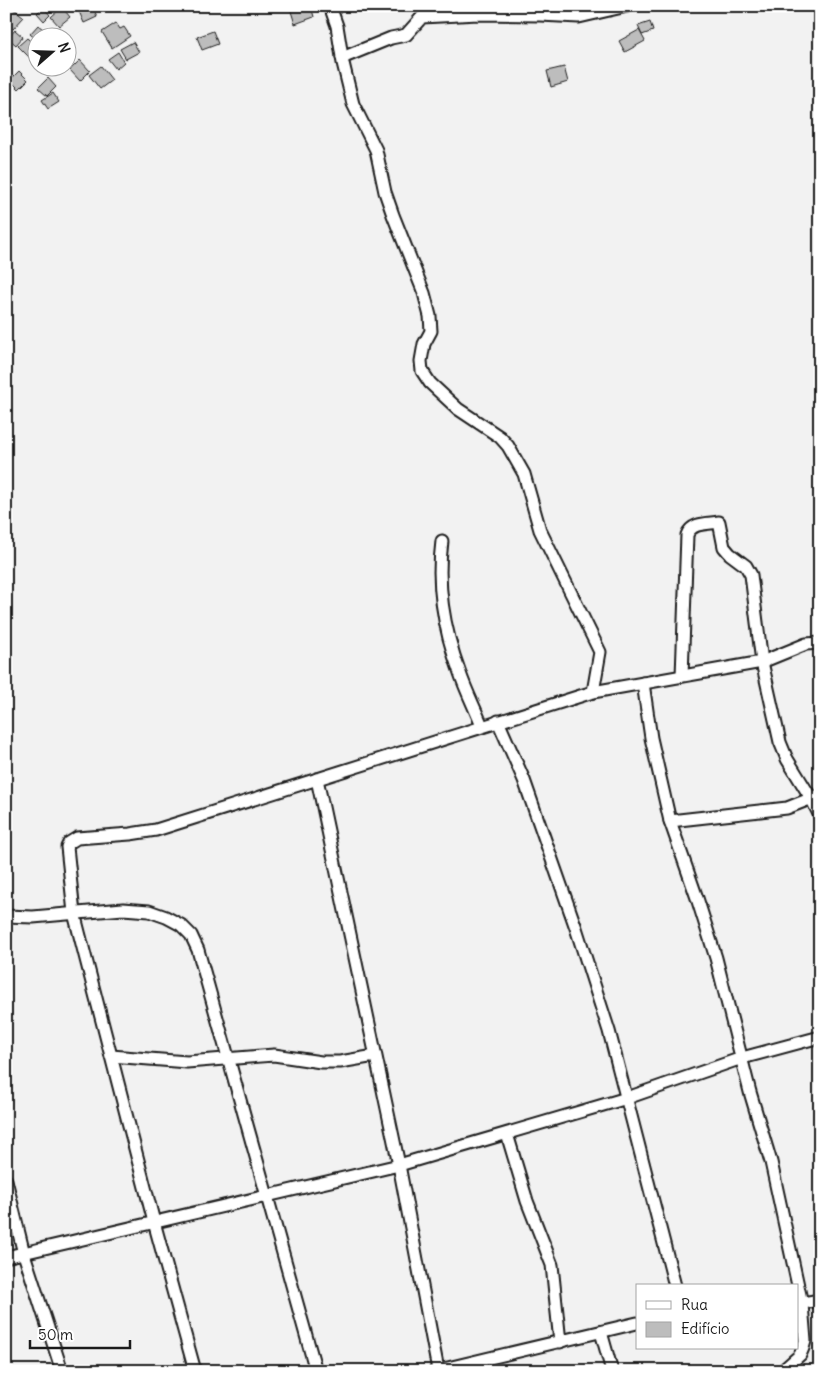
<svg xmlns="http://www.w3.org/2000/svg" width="826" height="1377" viewBox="0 0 826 1377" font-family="Delius,sans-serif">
<rect width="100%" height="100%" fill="#f2f2f2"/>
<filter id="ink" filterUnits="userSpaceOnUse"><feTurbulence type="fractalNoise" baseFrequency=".02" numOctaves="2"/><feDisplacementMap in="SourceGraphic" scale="10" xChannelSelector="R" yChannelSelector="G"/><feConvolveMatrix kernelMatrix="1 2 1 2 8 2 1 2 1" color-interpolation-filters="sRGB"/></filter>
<g filter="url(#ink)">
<g fill="#bdbdbd" stroke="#1c1c1c">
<polygon points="84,6 93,6 97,17 84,23 78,9"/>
<polygon points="297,6 311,6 314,17 295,24 290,8"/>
<polygon points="43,7 50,15 44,21 37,13"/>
<polygon points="62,7 70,17 59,26 51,17"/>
<polygon points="13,8 24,17 13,29 6,22 6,15"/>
<polygon points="650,22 653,31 642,35 638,26"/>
<polygon points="116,23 120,29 124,27 130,36 112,48 102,32"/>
<polygon points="38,25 48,33 44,38 38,38 38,41 30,34"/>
<polygon points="15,30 23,37 16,45 8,38"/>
<polygon points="639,30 645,41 625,52 619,41"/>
<polygon points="213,31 218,44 202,50 197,37"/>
<polygon points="27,38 38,48 29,57 18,46"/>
<polygon points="133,42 139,52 126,59 120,49"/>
<polygon points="118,52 124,62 116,69 108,59"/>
<polygon points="80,60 90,71 80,81 70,70"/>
<polygon points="101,66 112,80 100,89 89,75"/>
<polygon points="564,67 568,82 551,87 547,71"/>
<polygon points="19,71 28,80 19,89 10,80"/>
<polygon points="48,78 56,87 47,96 38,88"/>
<polygon points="53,93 59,102 48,109 42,100"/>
</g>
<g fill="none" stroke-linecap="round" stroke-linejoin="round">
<defs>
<g id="minor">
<polyline points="330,6 337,26 343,63 353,104 376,150 385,192 393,215 424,293 430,316 431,331 424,344 421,361 422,371 430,383 458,409 500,437 508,446 524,474 540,530 600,652 593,692"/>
<polyline points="342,58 391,38 406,35 422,17 478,14 540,15 579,17 627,6"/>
<path d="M442,541C436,586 444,630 460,673C466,691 475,708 482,726"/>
<path d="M682,676L687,535C692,522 707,524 719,522L724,547L730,554L746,566L751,575L762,662L780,742L787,759L811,798L820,816"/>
<polyline points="643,683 651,738 670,821 697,898 716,958 750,1092 771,1162 802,1304 805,1341 803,1348 800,1355 782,1371"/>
<polyline points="498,721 524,780 576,928 609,1031 675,1286"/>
<polyline points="317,779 399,1165 438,1370"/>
<polyline points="670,821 787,808 820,795"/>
<polyline points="6,916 33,917 123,909 149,911 166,917 181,925 191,935 198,950 316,1371"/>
<polyline points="111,1056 187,1062 274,1055 321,1062 340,1062 375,1056"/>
<polyline points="507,1134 527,1201 552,1265 560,1342"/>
<polyline points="6,1180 24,1254 62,1371"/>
<polyline points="6,1257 399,1165 627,1098 742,1058 820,1037"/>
<polyline points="797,1304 820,1300"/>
<polyline points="601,1332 612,1371"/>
<polyline points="195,1371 154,1222 74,913 67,847 69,843 77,838 130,834 156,830 593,692 762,662 806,644 820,643"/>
<polyline points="435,1371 637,1323"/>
</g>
</defs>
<use href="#minor" stroke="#1c1c1c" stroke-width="15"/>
<use href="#minor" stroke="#fff" stroke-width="11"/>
</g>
</g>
<rect width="826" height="1377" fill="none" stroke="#fff" stroke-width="25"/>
<rect x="12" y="12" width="801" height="1352" fill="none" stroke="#1c1c1c" stroke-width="2" filter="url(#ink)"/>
<rect x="636" y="1284" width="162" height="65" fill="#ffffff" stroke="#a4a4a4"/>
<rect x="646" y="1301" width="25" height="8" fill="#ffffff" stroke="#a4a4a4"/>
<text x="681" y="1310" font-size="15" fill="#1c1c1c">Rua</text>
<rect x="646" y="1322" width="25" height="15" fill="#bdbdbd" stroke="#a4a4a4"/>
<text x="681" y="1334" font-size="15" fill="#1c1c1c">Edifício</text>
<g transform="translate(52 52) rotate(70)"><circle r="24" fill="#ffffff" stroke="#a4a4a4"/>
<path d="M0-4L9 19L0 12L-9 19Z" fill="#1c1c1c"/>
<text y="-8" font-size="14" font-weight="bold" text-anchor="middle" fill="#1c1c1c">N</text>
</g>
<path d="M30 1340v8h100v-8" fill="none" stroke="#1c1c1c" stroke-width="2.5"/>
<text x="38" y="1340" font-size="15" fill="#1c1c1c" stroke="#ffffff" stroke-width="4" paint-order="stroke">50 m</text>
</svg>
